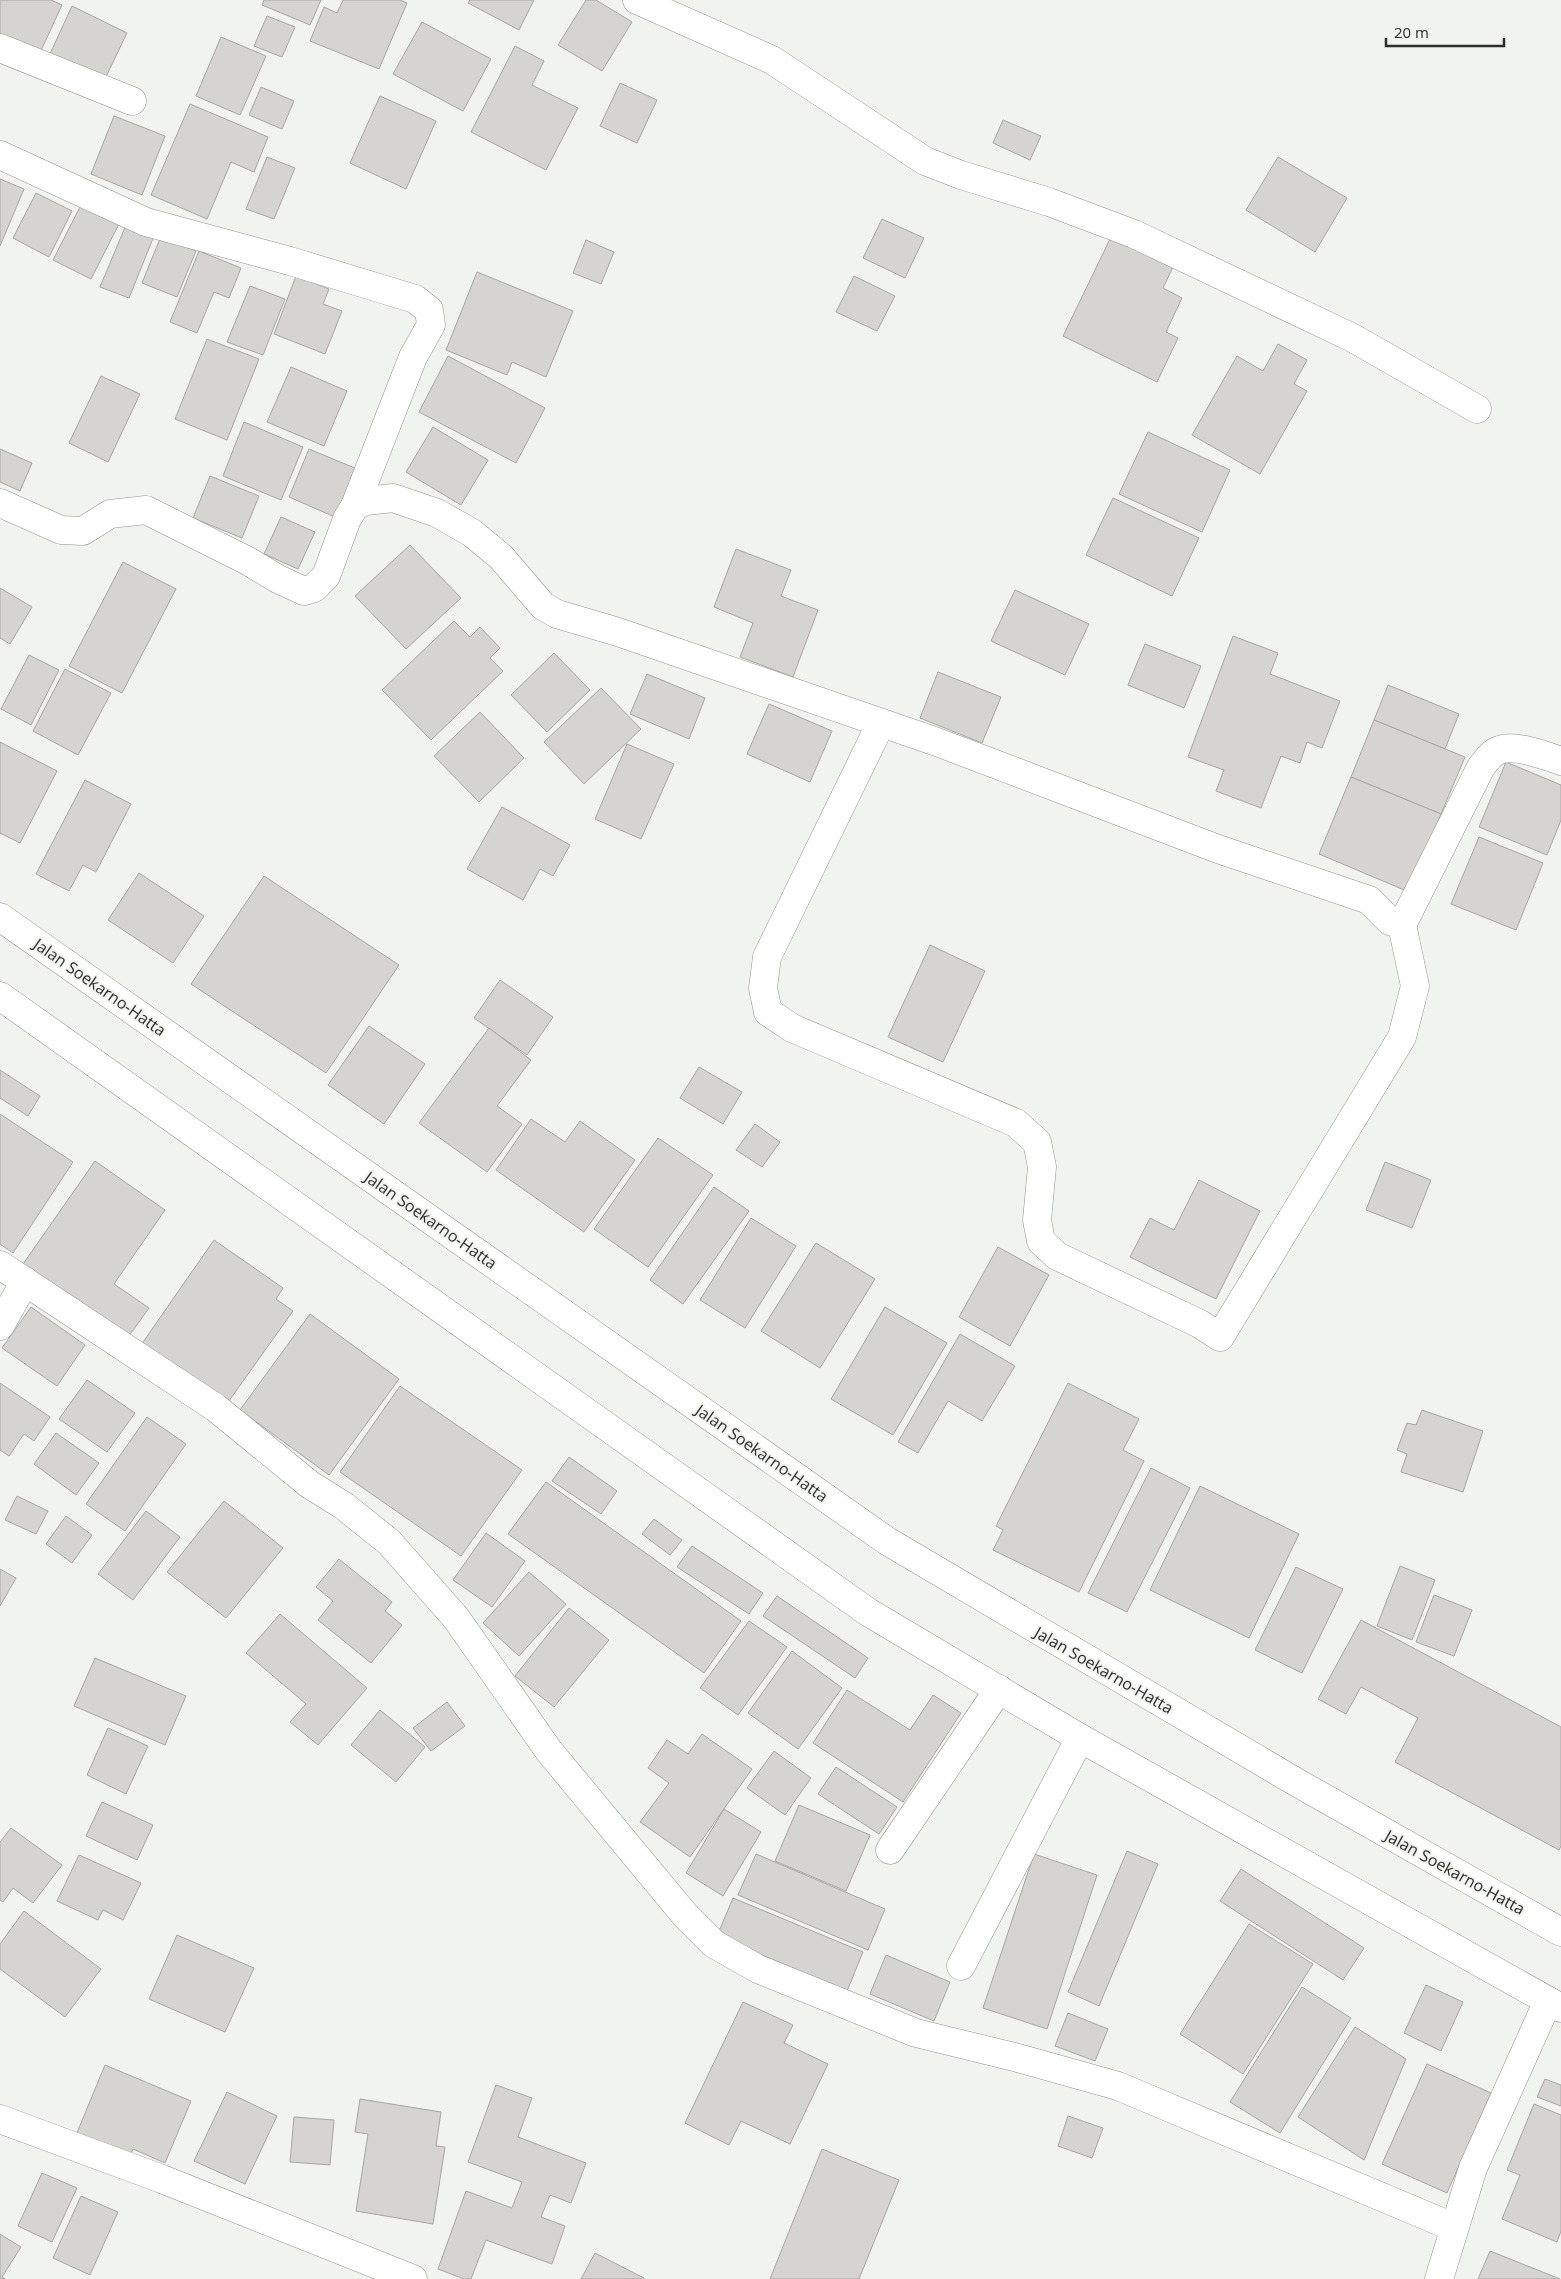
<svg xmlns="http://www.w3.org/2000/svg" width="1561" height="2279" viewBox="0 0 1561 2279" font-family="'Open Sans',sans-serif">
<rect width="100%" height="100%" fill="#f1f3ef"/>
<g fill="#d5d4d0" stroke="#a7a6a2">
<polygon points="0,0 51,0 62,5 39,55 0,36"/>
<polygon points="264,0 321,0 310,25 262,5"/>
<polygon points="343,0 400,0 407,3 379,69 310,41 324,7 337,13"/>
<polygon points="470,0 534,0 519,30 468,3"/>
<polygon points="586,0 596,0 632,22 602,71 558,45"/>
<polygon points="72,6 127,33 103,83 49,56"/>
<polygon points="267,16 295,27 282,57 254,46"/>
<polygon points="422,22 491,59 463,111 393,74"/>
<polygon points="221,37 266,56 240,115 196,96"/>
<polygon points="515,46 544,61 532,85 578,108 546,170 471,132"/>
<polygon points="620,83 657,100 637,143 600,126"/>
<polygon points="261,87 294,101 282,129 249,115"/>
<polygon points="380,96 436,121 406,189 350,163"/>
<polygon points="190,104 268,137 254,172 231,162 207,219 151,195"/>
<polygon points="114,116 165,136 142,195 91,174"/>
<polygon points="1003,120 1041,136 1030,160 993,143"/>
<polygon points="267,157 295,168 274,219 246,209"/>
<polygon points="1278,157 1347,198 1315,252 1246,210"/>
<polygon points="0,179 24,189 0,246"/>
<polygon points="36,193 72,211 49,257 13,238"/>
<polygon points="83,201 121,220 91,279 53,260"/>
<polygon points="882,219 924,238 905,278 863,258"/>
<polygon points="126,225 154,236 129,298 100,287"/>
<polygon points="161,236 196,251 177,297 142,283"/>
<polygon points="1111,237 1173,267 1163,288 1182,298 1166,332 1178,338 1157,382 1063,336"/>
<polygon points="586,240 614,252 601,284 573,273"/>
<polygon points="199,251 241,268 229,298 214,292 197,333 170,322"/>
<polygon points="477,272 573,311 546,377 512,362 507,375 446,350"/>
<polygon points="296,276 329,289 323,304 342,311 325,354 274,334"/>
<polygon points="854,276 895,296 877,331 836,312"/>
<polygon points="250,286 285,299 263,355 227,342"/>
<polygon points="207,339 259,359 227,440 175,419"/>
<polygon points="1278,344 1307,360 1294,384 1307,391 1260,474 1192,435 1237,356 1263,371"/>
<polygon points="448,356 545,408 516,463 419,412"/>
<polygon points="291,367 347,391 324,446 267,422"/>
<polygon points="101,376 140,394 108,462 69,443"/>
<polygon points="244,422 303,447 281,500 223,476"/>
<polygon points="433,427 488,460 461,505 406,472"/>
<polygon points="1148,432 1230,470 1202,532 1119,494"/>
<polygon points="0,449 32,463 20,491 0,482"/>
<polygon points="309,449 357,469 337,518 289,497"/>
<polygon points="210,476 259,496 242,538 193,518"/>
<polygon points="1113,498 1199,538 1172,596 1086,555"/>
<polygon points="281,517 315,532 298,569 264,554"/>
<polygon points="410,545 461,598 406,649 355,596"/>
<polygon points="736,549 791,570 781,596 818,610 793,677 740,657 753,623 714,607"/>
<polygon points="123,562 176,589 122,693 69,666"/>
<polygon points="0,588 32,607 10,644 0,638"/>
<polygon points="1015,590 1089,624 1065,675 991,641"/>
<polygon points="454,621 470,637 480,627 500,648 490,658 503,671 431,740 382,690"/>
<polygon points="1233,636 1278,653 1270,674 1340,701 1322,748 1307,742 1300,763 1281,756 1261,808 1216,791 1224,770 1188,757"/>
<polygon points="1145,644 1201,666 1184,708 1128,685"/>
<polygon points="554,653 590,690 547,732 511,695"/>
<polygon points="29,655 59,670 31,725 1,709"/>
<polygon points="65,669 111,693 78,755 33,731"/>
<polygon points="938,672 1001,697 982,743 920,718"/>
<polygon points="647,674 705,698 689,739 630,714"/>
<polygon points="1388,685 1459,714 1445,749 1374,720"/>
<polygon points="601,688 641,729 584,784 544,742"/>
<polygon points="769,704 832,731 810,782 747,754"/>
<polygon points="480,712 524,758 479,802 434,756"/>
<polygon points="1374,720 1465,757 1441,814 1351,777"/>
<polygon points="0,742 57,771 20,843 0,833"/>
<polygon points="627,744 674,764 641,839 595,819"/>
<polygon points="1506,762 1561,785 1561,820 1547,855 1479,827"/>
<polygon points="1351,777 1441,814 1409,892 1319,854"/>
<polygon points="85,780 131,804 96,872 83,865 69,891 36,874"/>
<polygon points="502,807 570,845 553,876 540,869 523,900 467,869"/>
<polygon points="1479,837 1543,863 1516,930 1451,904"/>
<polygon points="139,873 204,916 173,963 108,920"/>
<polygon points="264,876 399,965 326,1073 191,984"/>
<polygon points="930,945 985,971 943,1062 888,1037"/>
<polygon points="500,980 553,1017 527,1055 474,1018"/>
<polygon points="369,1026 425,1064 384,1124 328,1085"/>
<polygon points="489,1028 531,1060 497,1106 522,1124 487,1172 419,1123"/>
<polygon points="699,1067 742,1092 723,1124 680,1098"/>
<polygon points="0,1070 40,1096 28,1116 0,1098"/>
<polygon points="0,1114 73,1162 13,1253 0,1244"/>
<polygon points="531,1119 565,1142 580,1121 635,1160 584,1232 496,1170"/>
<polygon points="755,1124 780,1142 762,1167 736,1150"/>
<polygon points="658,1138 713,1175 648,1267 594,1229"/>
<polygon points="95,1161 165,1210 114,1284 149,1308 126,1340 21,1267"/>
<polygon points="1385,1162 1431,1180 1412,1228 1366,1210"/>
<polygon points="1199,1180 1260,1211 1216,1299 1130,1257 1150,1218 1174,1230"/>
<polygon points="714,1187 749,1211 683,1304 650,1280"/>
<polygon points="751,1218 796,1246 745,1328 700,1300"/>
<polygon points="214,1240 283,1288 276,1299 293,1311 226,1405 141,1345"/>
<polygon points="816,1243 875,1279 820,1368 761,1331"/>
<polygon points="998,1247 1049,1275 1010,1346 959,1317"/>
<polygon points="31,1307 85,1345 57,1386 2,1348"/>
<polygon points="885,1307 947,1343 893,1435 831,1399"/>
<polygon points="310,1314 399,1379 329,1475 240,1410"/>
<polygon points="960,1334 1015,1366 982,1421 948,1401 918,1453 898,1442"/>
<polygon points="87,1380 135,1413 107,1452 59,1419"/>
<polygon points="0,1383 50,1417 34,1441 24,1434 9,1456 0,1450"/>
<polygon points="1068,1383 1139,1419 1123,1450 1144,1461 1079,1592 993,1550 1003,1530 996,1526"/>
<polygon points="400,1386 522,1470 461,1556 340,1472"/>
<polygon points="1422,1410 1483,1431 1463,1492 1401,1472 1407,1454 1397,1450 1407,1423 1416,1425"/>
<polygon points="147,1417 186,1444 125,1531 86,1504"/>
<polygon points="56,1433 99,1463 76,1495 34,1464"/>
<polygon points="569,1457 617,1491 601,1514 552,1481"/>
<polygon points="1151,1468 1190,1488 1127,1612 1088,1593"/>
<polygon points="546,1482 741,1621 704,1673 508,1534"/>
<polygon points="1200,1486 1299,1534 1249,1638 1150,1590"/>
<polygon points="17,1496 48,1511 36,1534 5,1520"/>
<polygon points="224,1501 283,1548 226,1618 167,1572"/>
<polygon points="146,1511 180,1537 133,1600 98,1574"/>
<polygon points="66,1516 92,1535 72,1563 46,1544"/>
<polygon points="654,1519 682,1540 670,1555 642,1534"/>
<polygon points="486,1533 525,1561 492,1607 453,1580"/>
<polygon points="692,1546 763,1593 749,1614 677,1567"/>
<polygon points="339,1559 392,1602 385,1611 402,1625 371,1663 318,1620 333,1601 316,1587"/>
<polygon points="1400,1566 1435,1580 1412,1640 1377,1626"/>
<polygon points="1296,1567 1343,1589 1302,1673 1255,1650"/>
<polygon points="0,1569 16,1578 0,1606"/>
<polygon points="529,1572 566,1604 519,1656 483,1623"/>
<polygon points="1434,1595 1472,1610 1454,1656 1416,1642"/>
<polygon points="777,1596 868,1658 855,1678 763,1616"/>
<polygon points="569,1608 609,1640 554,1707 515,1676"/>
<polygon points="280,1614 367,1688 318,1745 290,1722 306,1704 246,1653"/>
<polygon points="1361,1620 1561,1727 1561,1846 1559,1850 1395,1762 1418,1718 1361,1687 1346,1714 1318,1699"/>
<polygon points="749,1621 787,1647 738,1715 700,1688"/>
<polygon points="792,1651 842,1688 798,1749 748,1713"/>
<polygon points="95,1658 186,1696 165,1745 74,1706"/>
<polygon points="847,1690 910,1730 933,1695 961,1713 903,1802 813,1743"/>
<polygon points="447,1702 465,1726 431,1751 413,1728"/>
<polygon points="380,1710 425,1747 396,1782 351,1745"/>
<polygon points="108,1728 148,1746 126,1794 87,1775"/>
<polygon points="702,1734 752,1769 690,1857 640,1822 669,1783 648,1768 667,1740 688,1754"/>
<polygon points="774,1751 811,1778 785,1815 747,1788"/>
<polygon points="836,1767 897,1807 879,1834 818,1794"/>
<polygon points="102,1802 153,1825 137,1860 86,1836"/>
<polygon points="799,1805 870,1835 846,1891 775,1861"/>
<polygon points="724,1809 761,1832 723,1896 686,1873"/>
<polygon points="11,1828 62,1865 33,1903 13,1888 3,1902 0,1900 0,1842"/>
<polygon points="1127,1851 1158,1864 1099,2006 1068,1992"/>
<polygon points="756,1854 885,1909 868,1950 738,1895"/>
<polygon points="1034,1854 1097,1875 1047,2029 983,2008"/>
<polygon points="79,1855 141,1883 123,1920 103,1910 98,1920 57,1901"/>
<polygon points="1241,1869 1364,1948 1343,1980 1220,1901"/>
<polygon points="733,1898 863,1952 847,1991 717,1936"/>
<polygon points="24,1911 101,1969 65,2017 0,1969 0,1944"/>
<polygon points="1249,1924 1313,1964 1243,2074 1180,2034"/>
<polygon points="177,1935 254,1968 225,2032 149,1999"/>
<polygon points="886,1955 950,1982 934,2021 870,1994"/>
<polygon points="1426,1985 1463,2002 1441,2051 1404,2033"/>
<polygon points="1302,1987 1351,2018 1280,2133 1230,2102"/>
<polygon points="743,2002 793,2025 784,2043 828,2064 790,2144 741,2121 729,2145 685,2123"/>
<polygon points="1068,2013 1108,2029 1095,2061 1055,2046"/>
<polygon points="1355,2027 1406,2059 1364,2160 1298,2117"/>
<polygon points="1427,2064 1491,2093 1447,2193 1382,2164"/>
<polygon points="105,2065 191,2101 165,2163 133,2149 127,2162 74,2140"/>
<polygon points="1545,2079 1561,2085 1561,2106 1537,2097"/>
<polygon points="496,2085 532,2098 518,2137 586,2163 571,2203 550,2195 541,2217 565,2226 552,2264 486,2240 471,2279 464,2279 438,2269 466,2191 512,2208 522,2182 468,2162"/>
<polygon points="227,2092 277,2116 245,2184 194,2161"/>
<polygon points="360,2099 441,2112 436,2146 445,2147 433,2224 356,2211 368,2134 355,2132"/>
<polygon points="1534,2104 1561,2115 1561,2231 1557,2242 1502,2219 1520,2175 1507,2170"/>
<polygon points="1068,2116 1103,2128 1092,2158 1058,2146"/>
<polygon points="294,2117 334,2120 330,2165 290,2162"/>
<polygon points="822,2149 899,2180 859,2279 770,2279"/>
<polygon points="42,2173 77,2188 52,2242 18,2226"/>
<polygon points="81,2196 118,2212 90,2275 53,2258"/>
<polygon points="0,2234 21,2247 2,2277 5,2279 0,2279"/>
<polygon points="1490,2251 1560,2279 1478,2279"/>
<polygon points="595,2253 644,2278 644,2279 581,2279"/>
</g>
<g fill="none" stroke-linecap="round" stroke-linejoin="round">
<defs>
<g id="minor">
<polyline points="637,0 772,60 925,161 961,175 1049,202 1134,234 1353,338 1477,409"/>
<polyline points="0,48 132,101"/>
<polyline points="0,155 146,222 290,261 415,299 429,310 431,325 413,357 355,506"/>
<path d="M0,503L61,530L83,531L110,514L146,510L248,561L278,579L304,591L314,588L326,576L347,519L355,506L366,501L393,498L437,513L472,533L501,557L543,606L557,614L618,632L937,742L1218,849L1369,900L1390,921L1402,925L1481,767C1485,762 1490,755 1495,752C1511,742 1544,755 1561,761"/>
<polyline points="881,723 767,957 763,988 768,1012 792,1028 1016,1123 1037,1142 1042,1167 1037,1220 1041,1241 1057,1256 1200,1324 1220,1337 1402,1037 1415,986 1402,925"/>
<polyline points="0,1265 216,1408 309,1484 344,1506 389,1542 456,1618 549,1751 685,1915 714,1944 758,1969 916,2033 1018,2058 1118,2086 1453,2227"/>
<polyline points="0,1326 25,1281"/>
<polyline points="890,1850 999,1689"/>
<polyline points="961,1966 1080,1738"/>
<polyline points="0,2119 162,2179 413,2279"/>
<polyline points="1439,2279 1473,2168 1548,2001"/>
</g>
<g id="highway">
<polyline points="0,917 887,1541 1296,1782 1561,1932"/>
<polyline points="0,996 868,1612 1080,1738 1561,2008"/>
</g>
</defs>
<use href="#minor" stroke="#929490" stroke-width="29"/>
<use href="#highway" stroke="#929490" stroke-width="29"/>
<use href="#minor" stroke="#fff" stroke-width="28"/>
<use href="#highway" stroke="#fff" stroke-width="28"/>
</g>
<g text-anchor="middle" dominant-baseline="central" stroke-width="4" stroke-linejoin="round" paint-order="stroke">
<g font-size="16" fill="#2c2c2b" stroke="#f1f3ef">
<text transform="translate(100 987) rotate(35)">Jalan Soekarno-Hatta</text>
<text transform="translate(431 1220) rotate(35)">Jalan Soekarno-Hatta</text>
<text transform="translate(762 1453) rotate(35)">Jalan Soekarno-Hatta</text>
<text transform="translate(1104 1670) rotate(30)">Jalan Soekarno-Hatta</text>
<text transform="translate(1455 1872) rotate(29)">Jalan Soekarno-Hatta</text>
</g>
</g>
<path d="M1386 38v8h118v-8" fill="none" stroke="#2c2c2b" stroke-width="2.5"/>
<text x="1394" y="38" font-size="15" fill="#2c2c2b" stroke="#f1f3ef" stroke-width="4" paint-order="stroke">20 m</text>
</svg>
